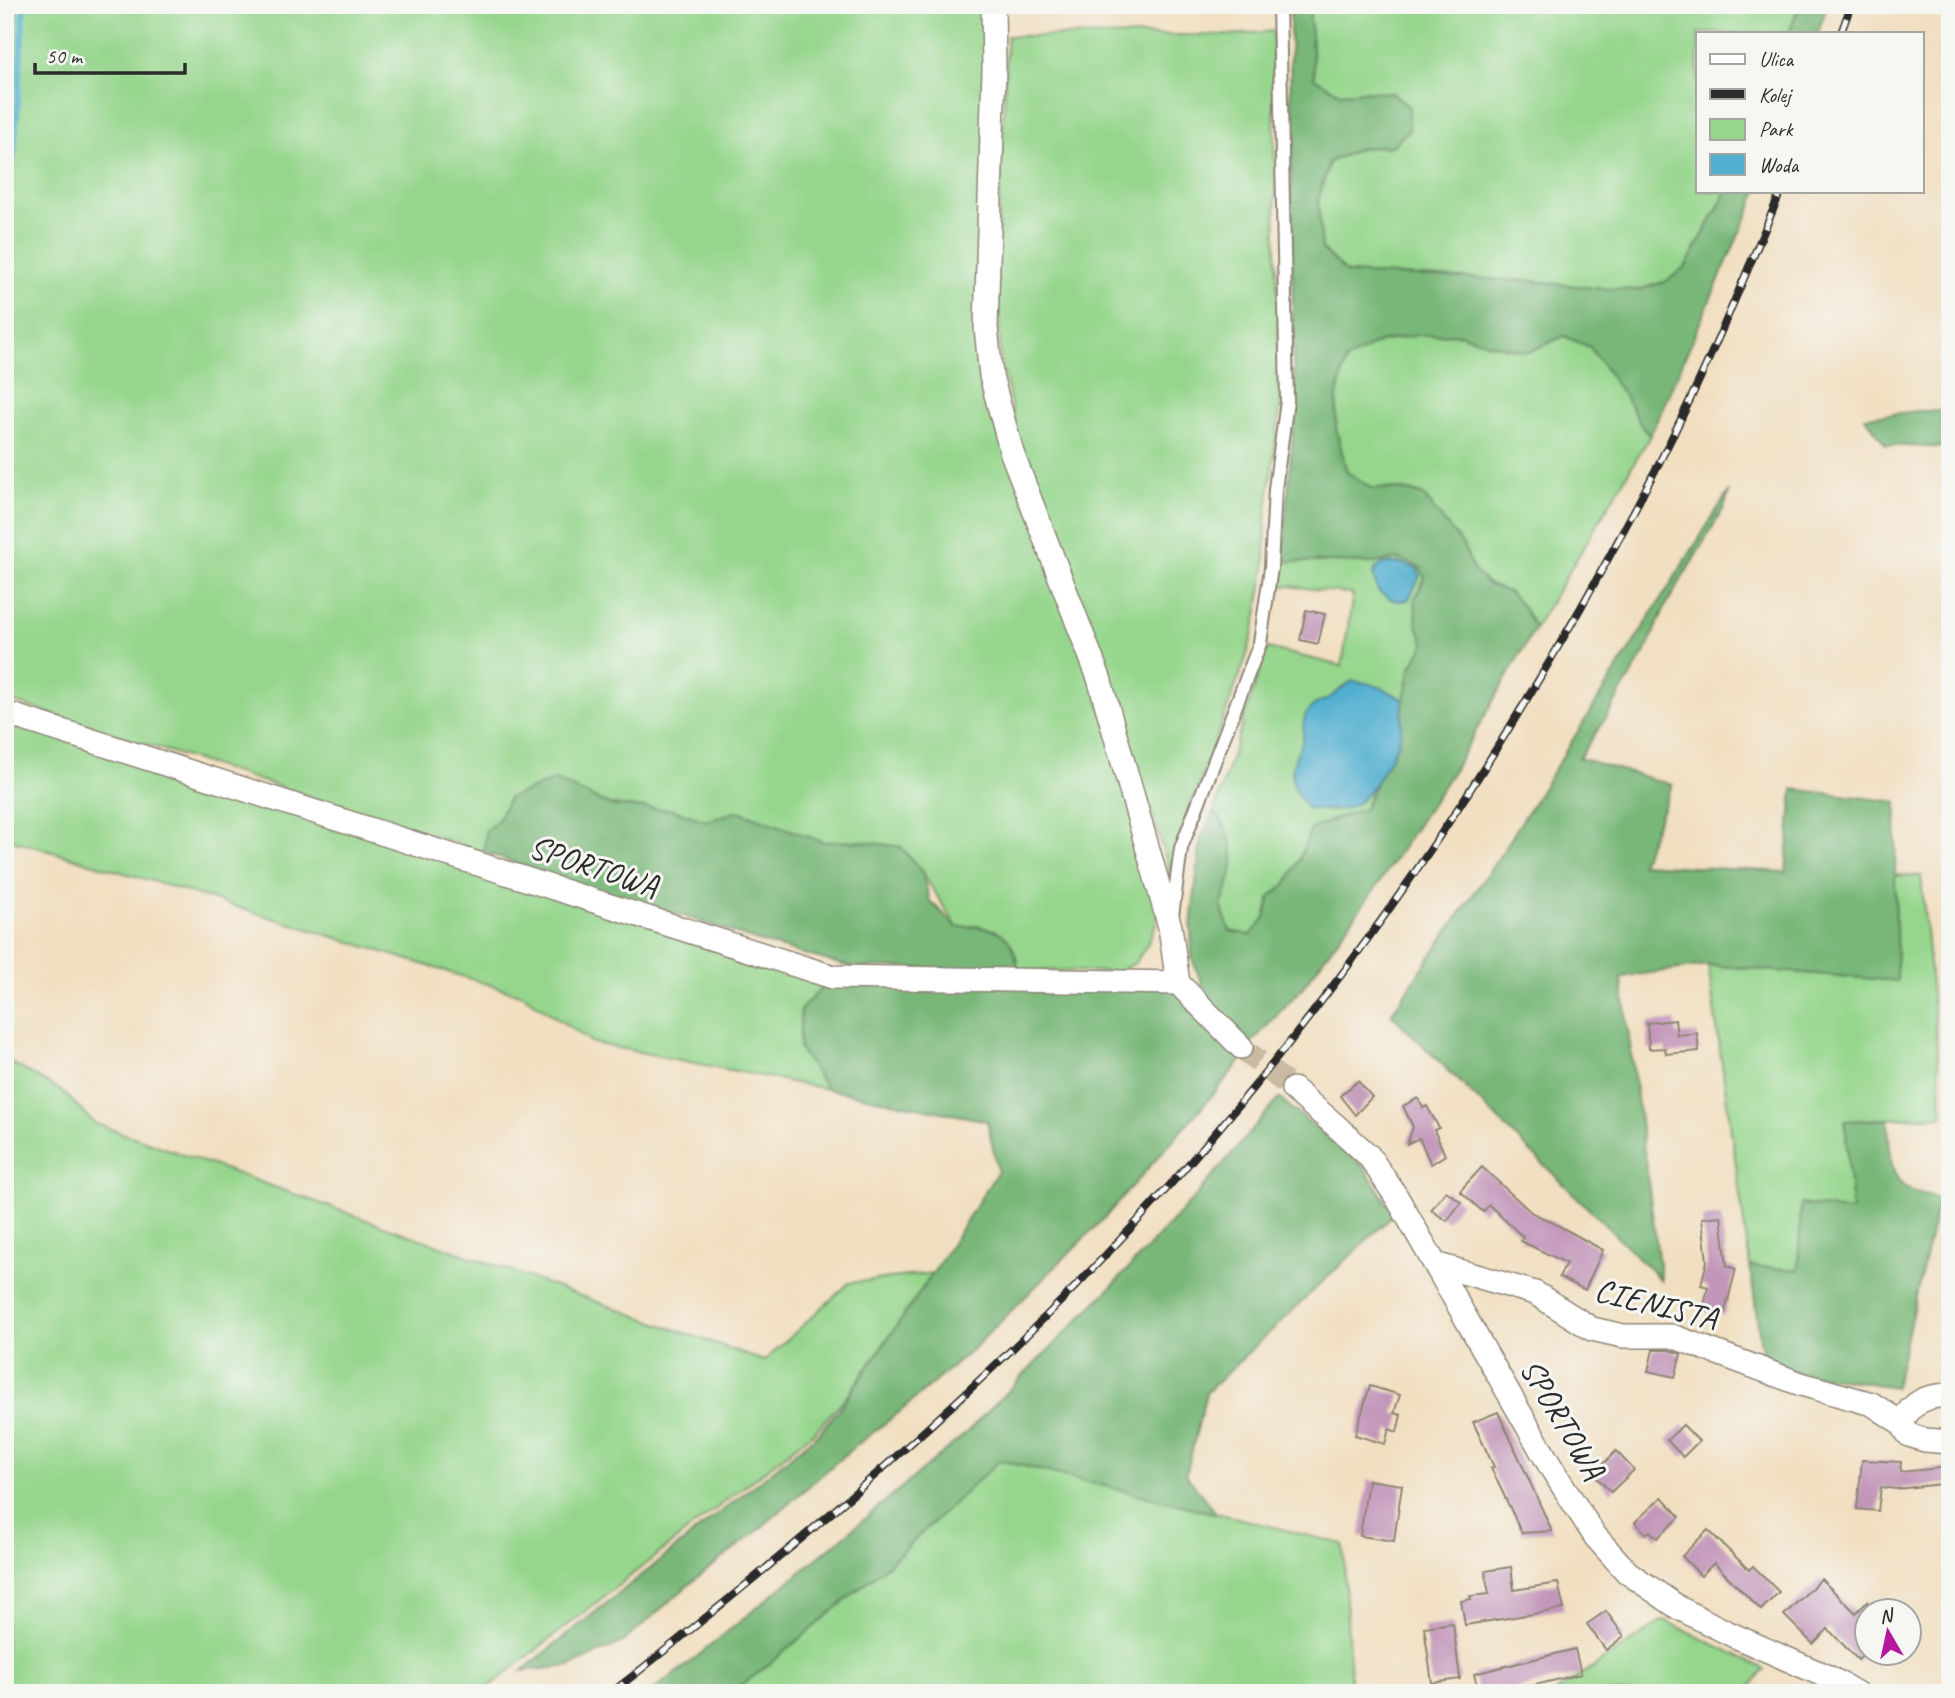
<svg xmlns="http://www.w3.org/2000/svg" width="1955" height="1698" viewBox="0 0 1955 1698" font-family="Caveat,sans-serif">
<rect width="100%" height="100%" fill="#f6f6f2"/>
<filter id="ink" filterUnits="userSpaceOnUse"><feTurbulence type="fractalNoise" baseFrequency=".0143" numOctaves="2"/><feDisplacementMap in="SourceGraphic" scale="14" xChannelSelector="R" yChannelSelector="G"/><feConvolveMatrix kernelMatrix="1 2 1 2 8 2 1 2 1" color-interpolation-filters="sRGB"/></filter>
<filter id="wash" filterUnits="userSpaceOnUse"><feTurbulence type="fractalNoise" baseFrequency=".00686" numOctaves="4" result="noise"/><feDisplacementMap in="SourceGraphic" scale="28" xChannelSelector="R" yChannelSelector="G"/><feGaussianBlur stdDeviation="1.57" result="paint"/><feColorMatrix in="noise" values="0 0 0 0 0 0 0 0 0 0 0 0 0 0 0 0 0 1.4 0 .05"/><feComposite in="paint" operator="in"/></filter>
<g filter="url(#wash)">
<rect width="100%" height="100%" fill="#f1dfc1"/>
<g fill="#95d68c" stroke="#60805c" stroke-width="2">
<polygon points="5,5 986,5 981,359 1095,687 1161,905 1155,926 1147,945 1135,963 1118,972 1018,970 1016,956 981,926 957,927 922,872 901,847 860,841 823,842 738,811 707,821 673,810 609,805 555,780 509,798 498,820 486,830 484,852 5,699"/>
<polygon points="1309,5 1799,5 1789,33 1698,33 1698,191 1727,191 1686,266 1667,281 1638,290 1593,288 1533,281 1347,273 1322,250 1318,200 1329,162 1361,148 1393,146 1370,91 1340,93 1314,78"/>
<polygon points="1273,31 1276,249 1281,399 1266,519 1265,567 1256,621 1246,658 1178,841 1170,872 1121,710 1017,433 1000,354 997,257 1007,36 1230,35"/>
<polygon points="1460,334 1487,343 1528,352 1564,336 1590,347 1626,398 1642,427 1650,436 1535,628 1522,606 1509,592 1489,585 1474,571 1463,545 1422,494 1397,489 1371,488 1347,472 1336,429 1337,396 1346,360 1379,342 1417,335"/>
<polygon points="1399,559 1420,567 1425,577 1415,599 1417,625 1426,644 1411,667 1401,713 1399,742 1383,767 1364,810 1334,819 1300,858 1287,883 1271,896 1265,918 1251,935 1230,931 1220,906 1231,878 1225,826 1214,811 1267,648 1342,666 1353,594 1280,585 1282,561 1372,563"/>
<polygon points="5,720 833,977 801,1009 799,1048 827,1089 593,1043 523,995 162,884 5,838"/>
<polygon points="1895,875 1921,876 1943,1116 1845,1121 1852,1211 1798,1270 1750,1266 1708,965 1897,981"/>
<polygon points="5,1059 63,1092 94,1123 764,1361 849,1283 933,1273 848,1395 815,1431 481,1693 5,1693"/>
<polygon points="1000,1460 1343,1544 1351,1693 730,1693 805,1634"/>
<polygon points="1664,1620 1765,1669 1745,1693 1554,1693"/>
</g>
<g fill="#78b778" stroke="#527152" stroke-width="2">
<path d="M1290,5H1309L1314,78L1340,93L1370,91L1393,93L1409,107V130L1392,146L1361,148L1329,162L1318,200L1322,249L1347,273L1533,281L1593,288L1639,290L1667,281L1686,266L1727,191H1758L1650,436L1642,427L1626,398L1590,347L1564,336L1528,352L1487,343L1460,334L1417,335L1379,342L1346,360L1337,396L1336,429L1347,472L1371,488L1397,489L1422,494L1463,545L1474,571L1489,585L1509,592L1522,606L1535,628L1453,771L1377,886L1302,988L1251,1043L1216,1009L1203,987L1192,958L1191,926L1201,839L1214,811C1241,847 1236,867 1221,906L1230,931L1251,935L1265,918L1271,896L1287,883L1300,858L1311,829L1334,819L1364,809L1383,767L1399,742L1401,713L1411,667L1425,644L1417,625L1415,599L1425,577L1420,567L1399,559L1372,563L1282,561L1295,409L1293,345Z"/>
<polygon points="1800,5 1827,5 1818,33 1789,33"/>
<polygon points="1918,411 1950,411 1950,448 1886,445 1865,417"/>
<polygon points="1729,491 1725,506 1665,607 1647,648 1609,713 1579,758 1672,785 1641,864 1786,872 1793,789 1897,802 1895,875 1897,981 1708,965 1621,977 1661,1280 1391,1014 1503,851"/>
<path d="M555,780L609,805L673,810L707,821L738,811L823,842L860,841L901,847L922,872L930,901L957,927C993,925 1014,929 1018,970L850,967L758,941L690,918L559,879L484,852L486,830L498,820L509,798Z"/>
<polygon points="833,977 1178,983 1248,1052 1208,1100 1106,1216 975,1347 902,1410 849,1451 756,1532 692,1582 623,1642 570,1666 522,1671 817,1435 840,1408 933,1273 998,1171 987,1121 827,1089 799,1048 801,1009"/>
<polygon points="1279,1098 1364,1167 1394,1214 1206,1393 1186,1475 1217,1514 1000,1460 890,1563 773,1661 732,1693 649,1693 688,1664 837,1542 965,1434 1115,1283 1195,1197"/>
<path d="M1888,1119C1890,1139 1887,1176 1906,1188C1915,1193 1929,1195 1939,1198L1895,1387L1764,1367L1750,1266L1798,1270L1801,1204L1852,1211L1845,1121Z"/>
</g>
<g fill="#51afd0" stroke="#3e6d7e" stroke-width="2">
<path d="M1400,563L1418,569L1420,576L1409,599C1397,604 1387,599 1378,591L1373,575L1376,568L1383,564Z"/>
<path d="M1353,681C1373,683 1387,689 1404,700C1401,714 1403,730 1398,743C1395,751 1389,760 1385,767C1363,805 1351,816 1307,808C1291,789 1288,776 1297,753C1299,747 1303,743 1303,737C1304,728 1302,719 1308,711C1315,702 1322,702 1331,697C1339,691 1344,685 1353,681Z"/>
</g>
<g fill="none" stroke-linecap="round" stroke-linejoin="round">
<polyline stroke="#51afd0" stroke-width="6" points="5,174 14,155 24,5"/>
</g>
<g id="blocks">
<g fill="#c296b9">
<polygon points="1306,610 1325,614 1318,644 1300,640"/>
<polygon points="1675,1020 1677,1035 1697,1033 1699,1051 1666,1054 1665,1048 1649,1049 1647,1023"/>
<polygon points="1358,1081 1372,1097 1355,1115 1340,1096"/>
<polygon points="1418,1098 1423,1108 1427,1106 1439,1128 1434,1130 1445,1155 1431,1164 1419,1138 1407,1144 1413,1127 1403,1106"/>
<polygon points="1482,1167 1532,1213 1552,1222 1603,1250 1585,1290 1559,1277 1566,1263 1521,1241 1523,1237 1489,1205 1483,1212 1460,1191"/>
<polygon points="1446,1191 1461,1202 1447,1221 1431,1210"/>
<polygon points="1721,1216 1727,1266 1736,1269 1724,1315 1703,1310 1708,1287 1701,1285 1707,1261 1702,1218"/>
<polygon points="1653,1350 1669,1350 1681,1354 1675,1377 1648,1371"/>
<polygon points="1370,1386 1400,1395 1394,1413 1401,1415 1397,1432 1389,1429 1385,1444 1355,1435"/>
<polygon points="1498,1412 1520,1460 1552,1531 1522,1533 1491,1468 1494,1467 1473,1422"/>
<polygon points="1683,1425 1699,1441 1683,1457 1667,1440"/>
<polygon points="1616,1451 1634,1470 1611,1492 1593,1474"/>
<polygon points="1862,1460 1901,1462 1900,1472 1950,1467 1950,1483 1896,1489 1881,1487 1878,1511 1857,1509"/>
<polygon points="1368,1480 1402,1485 1394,1541 1360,1536"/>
<polygon points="1662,1497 1680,1517 1657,1538 1650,1531 1646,1534 1635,1522"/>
<polygon points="1708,1530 1749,1570 1753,1566 1779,1592 1761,1610 1714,1563 1701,1576 1682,1556"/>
<polygon points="1511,1567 1514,1590 1558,1583 1564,1609 1465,1625 1461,1601 1471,1599 1470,1596 1489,1594 1485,1571"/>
<polygon points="1821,1579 1856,1613 1867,1602 1867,1651 1858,1660 1828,1629 1813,1644 1784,1615"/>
<polygon points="1606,1611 1624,1636 1606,1650 1587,1624"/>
<polygon points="1453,1623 1460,1679 1432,1683 1424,1627"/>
<polygon points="1575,1649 1581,1674 1501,1693 1500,1689 1479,1693 1474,1674"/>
</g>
</g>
</g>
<g filter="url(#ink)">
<use href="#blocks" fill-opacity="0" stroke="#8e8576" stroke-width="2"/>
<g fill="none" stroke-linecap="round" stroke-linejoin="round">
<polyline stroke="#c9bba3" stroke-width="23" stroke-dasharray="23 11" stroke-linecap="butt" points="1241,1047 1293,1089"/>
<defs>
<polyline id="service" points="1172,916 1181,848 1260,643 1271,568 1275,489 1287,401 1279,5"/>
<g id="minor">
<polyline points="993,5 994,69 986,327 991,376 1012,453 1099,678 1170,927 1178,983 1241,1047"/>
<polyline points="5,713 833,977 1178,983"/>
<polyline points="1293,1089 1335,1125 1369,1156 1396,1196 1552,1469 1595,1536 1627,1572 1679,1608 1726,1632 1830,1678 1856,1693"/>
<polyline points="1435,1264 1535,1293 1592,1329 1623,1336 1672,1336 1801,1384 1872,1404 1901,1423"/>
<path d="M1950,1395C1925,1396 1913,1401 1901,1423L1909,1435L1925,1440L1950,1442"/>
</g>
</defs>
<use href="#service" stroke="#8e8576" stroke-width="16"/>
<use href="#minor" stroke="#8e8576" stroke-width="26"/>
<use href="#service" stroke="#fff" stroke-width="12"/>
<use href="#minor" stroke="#fff" stroke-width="23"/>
<defs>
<g id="rail">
<polyline points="1841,33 1851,5"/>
<path d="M611,1693C764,1573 912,1449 1050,1312C1297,1066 1499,774 1658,465C1704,376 1742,283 1781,191"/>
</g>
</defs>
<use href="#rail" stroke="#2b2b2b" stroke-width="8"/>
<use href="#rail" stroke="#f6f6f2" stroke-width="5" stroke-dasharray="16" stroke-linecap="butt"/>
</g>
</g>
<g text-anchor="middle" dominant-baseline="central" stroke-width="6" stroke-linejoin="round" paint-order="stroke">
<g font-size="33" fill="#2b2b2b" stroke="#f6f6f2">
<text transform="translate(594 866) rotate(18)">SPORTOWA</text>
<text transform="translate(1656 1304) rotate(14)">CIENISTA</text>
<text transform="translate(1563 1419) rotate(59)">SPORTOWA</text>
</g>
</g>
<rect width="1955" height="1698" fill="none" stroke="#f6f6f2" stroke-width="28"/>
<rect x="1696" y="32" width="228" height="161" fill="#f6f6f2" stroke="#a5a5a2" stroke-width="2"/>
<rect x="1710" y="54" width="35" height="10" fill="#ffffff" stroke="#a5a5a2" stroke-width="2"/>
<text x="1759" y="66" font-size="21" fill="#2b2b2b">Ulica</text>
<rect x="1710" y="89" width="35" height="10" fill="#2b2b2b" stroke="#a5a5a2" stroke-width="2"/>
<text x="1759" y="102" font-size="21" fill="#2b2b2b">Kolej</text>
<rect x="1710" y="119" width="35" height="21" fill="#95d68c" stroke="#a5a5a2" stroke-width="2"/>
<text x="1759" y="136" font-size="21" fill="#2b2b2b">Park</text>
<rect x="1710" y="154" width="35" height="21" fill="#51afd0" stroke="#a5a5a2" stroke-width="2"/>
<text x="1759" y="172" font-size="21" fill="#2b2b2b">Woda</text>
<g transform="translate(1888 1632) rotate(351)"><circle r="33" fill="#f6f6f2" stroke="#a5a5a2" stroke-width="2"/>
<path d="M0-5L12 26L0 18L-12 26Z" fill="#b5179e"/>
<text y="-10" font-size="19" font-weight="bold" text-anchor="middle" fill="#2b2b2b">N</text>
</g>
<path d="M35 63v10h150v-10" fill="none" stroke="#2b2b2b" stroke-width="3.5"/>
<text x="46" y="63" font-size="21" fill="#2b2b2b" stroke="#f6f6f2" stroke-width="5" paint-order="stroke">50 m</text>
</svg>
